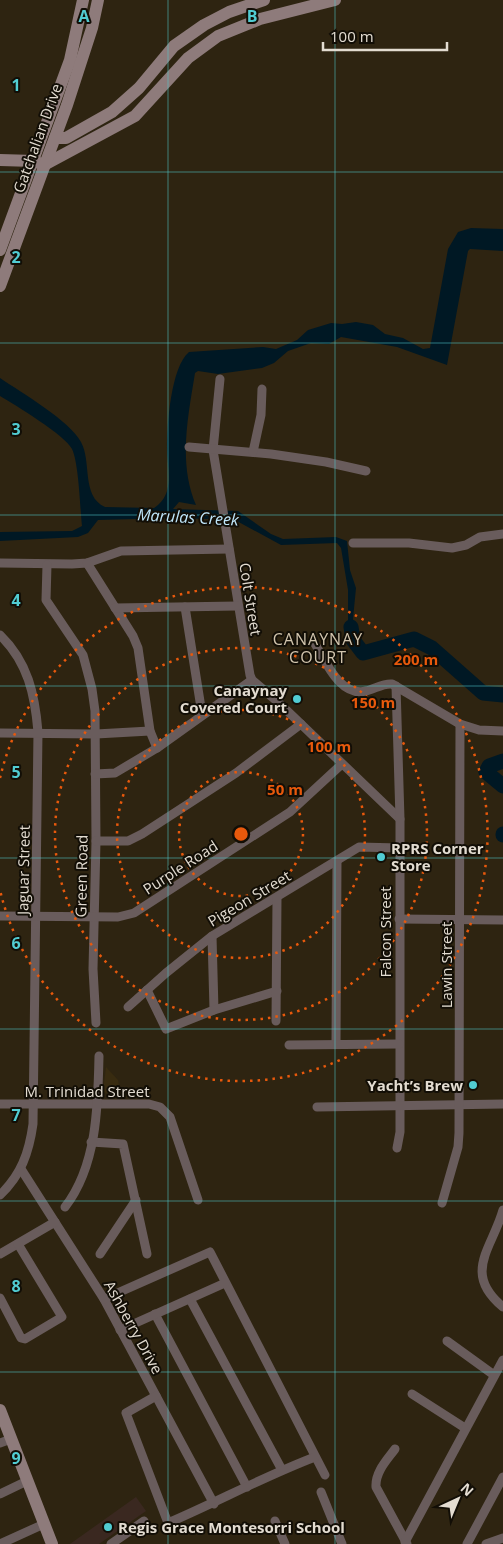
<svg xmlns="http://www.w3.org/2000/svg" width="503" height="1544" viewBox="0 0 503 1544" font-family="'Open Sans',sans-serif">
<rect width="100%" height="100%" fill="#2e2411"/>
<polygon fill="#382b10" points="106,1067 118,1080 121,1096 103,1092"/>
<polygon fill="#3a2820" points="136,1497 146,1511 99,1544 70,1544"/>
<path fill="#001824" d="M471,228L503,229V251L470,249L468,251L447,365L397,347L341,337L329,344L311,343L288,351L274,363L262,368L218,374L198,371L195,373C188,417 178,463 196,505L179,502L173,509L238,511L271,534L283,539L336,537L347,541L350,570L356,588L352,629L358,645L355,646L348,628V590L341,548L337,543L281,545L235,520L175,518L98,520L88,533L78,537L0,541V532L72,531L82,526C80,508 79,464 72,449C65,435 15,405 0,396V378C22,393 69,420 81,442C92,462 81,496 105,507L154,508C160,504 165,498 167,491C171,477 167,462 167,448C167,424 171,367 189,352L263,347L276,349L297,340L308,330L331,323L342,324L356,322L373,325L385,334L403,338L423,349L430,348L448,249L458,232Z"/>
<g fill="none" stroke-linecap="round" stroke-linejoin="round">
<g stroke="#001824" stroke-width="15">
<polyline points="351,627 353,640 363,653 414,639 432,648 483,693 503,695"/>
<polyline points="503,761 489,766 486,772 503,786"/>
<polyline points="503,834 503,835"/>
</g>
<g stroke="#695c5c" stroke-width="9">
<polyline points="220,379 213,450 250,675 252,680 278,702 400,819"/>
<polyline points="189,447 271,454 326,462 366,471"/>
<polyline points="253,452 261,415 262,389"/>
<polyline points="353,543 409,543 452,548 466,545 480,537 503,534"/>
<polyline points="0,563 72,564 87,563 121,551 229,549"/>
<polyline points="87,563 133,636 138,648 150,731 157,748"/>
<polyline points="47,565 46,600 83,655 92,689 95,711 96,841 93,969 96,1023"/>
<polyline points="185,607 202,714"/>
<polyline points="115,608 237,606"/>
<path d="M0,635C28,662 35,695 38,732L33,1124C29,1153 21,1175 0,1195"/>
<path d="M315,644C326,662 340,697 366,691C375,689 383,683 392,684L460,724L479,730L503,731"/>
<polyline points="396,686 400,819 400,1132 397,1148"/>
<polyline points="0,733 96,734 150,731"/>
<polyline points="95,774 115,773 157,748 252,680"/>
<polyline points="96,841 128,841 142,834 236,773 301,724"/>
<polyline points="0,916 118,917 134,913 290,812 342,764"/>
<polyline points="399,919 503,920"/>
<polyline points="212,936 214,1010"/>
<polyline points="147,990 166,1029 214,1010 277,991"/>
<polyline points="128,1007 166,973 212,936 359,847 399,848"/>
<polyline points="276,1021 277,898"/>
<polyline points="336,1044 337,861"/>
<polyline points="289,1045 399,1044"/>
<polyline points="0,1104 149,1104 160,1107 170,1117 198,1200"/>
<polyline points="317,1107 503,1104"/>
<polyline points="91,1142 123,1144 147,1254"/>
<polyline points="21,1169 104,1299 214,1504"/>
<polyline points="442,1203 458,1147 459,1133 460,724"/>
<path d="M65,1207C97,1166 98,1106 99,1056"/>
<path d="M503,1210C492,1249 462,1273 503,1307"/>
<polyline points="0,1254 55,1222"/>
<polyline points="100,1254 136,1200"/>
<polyline points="0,1298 21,1338 25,1339 62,1317 18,1244"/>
<polyline points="104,1299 210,1252 325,1475"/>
<polyline points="190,1299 282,1470"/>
<polyline points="155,1314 247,1487"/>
<polyline points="120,1330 225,1283"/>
<polyline points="447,1341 494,1375"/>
<polyline points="412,1394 465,1428"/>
<path d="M156,1396L126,1413L168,1523C217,1502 265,1476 315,1457"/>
<polyline points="0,1443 11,1439"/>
<path d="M395,1449C387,1460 375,1472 376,1487L407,1544"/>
<polyline points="321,1492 342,1544"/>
<polyline points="0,1494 27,1481"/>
<polyline points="275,1521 285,1544"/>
<polyline points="405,1542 503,1360"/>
<polyline points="0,1544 44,1524"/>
<polyline points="111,1544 144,1521"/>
<polyline points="467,1544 503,1477"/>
<polyline points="486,1544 503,1538"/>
</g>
<g stroke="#8e7b7b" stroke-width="12">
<polyline points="55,138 66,138 112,112 139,88 174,46 204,25 229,12 264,0"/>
<polyline points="0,160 34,161 44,165 135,116 188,58 218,36 260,19 335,0"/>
<polyline points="0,250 70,60 83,0"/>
<polyline points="0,286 67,105 92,28 98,0"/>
<polyline points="0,1410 52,1544"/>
</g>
</g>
<path fill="none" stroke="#51ccd2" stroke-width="1" stroke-opacity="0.55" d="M168,0V1544M335,0V1544M0,172H503M0,343H503M0,515H503M0,686H503M0,858H503M0,1029H503M0,1201H503M0,1372H503"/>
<g fill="none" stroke="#e8590c" stroke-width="2.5" stroke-dasharray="2.5 5">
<circle cx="241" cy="834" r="62"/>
<circle cx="241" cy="834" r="124"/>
<circle cx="241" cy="834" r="186"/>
<path d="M0 778A247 247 0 1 1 0 890"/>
</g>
<g fill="#51ccd2" stroke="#120e06" stroke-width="2">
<circle cx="297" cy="699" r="5"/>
<circle cx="381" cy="857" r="5"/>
<circle cx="473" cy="1085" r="5"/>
<circle cx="108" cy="1527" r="5"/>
</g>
<g text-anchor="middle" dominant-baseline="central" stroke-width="4" stroke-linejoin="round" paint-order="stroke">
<g font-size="15" fill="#e3dcd1" stroke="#120e06">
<text transform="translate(37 138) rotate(-70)">Gatchalian Drive</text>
<text transform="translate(251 599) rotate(81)">Colt Street</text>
<text transform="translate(180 867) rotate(-33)">Purple Road</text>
<text transform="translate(23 870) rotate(-89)">Jaguar Street</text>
<text transform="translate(81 876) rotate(-89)">Green Road</text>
<text transform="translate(249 898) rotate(-31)">Pigeon Street</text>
<text transform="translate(385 932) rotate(-90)">Falcon Street</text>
<text transform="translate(446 965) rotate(-90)">Lawin Street</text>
<text x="87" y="1091">M. Trinidad Street</text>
<text transform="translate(134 1327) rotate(61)">Ashberry Drive</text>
</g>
<g font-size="15" font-weight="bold" fill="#e3dcd1" stroke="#120e06" text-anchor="end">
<text x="287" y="690">Canaynay<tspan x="287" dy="17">Covered Court</tspan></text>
<text x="391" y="848" text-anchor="start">RPRS Corner<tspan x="391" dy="17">Store</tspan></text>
<text x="463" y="1085">Yacht’s Brew</text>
<text x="118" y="1527" text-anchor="start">Regis Grace Montesorri School</text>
</g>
<g font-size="16" font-style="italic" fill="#c0e7fb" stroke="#120e06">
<text transform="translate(188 517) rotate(3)">Marulas Creek</text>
</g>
<g font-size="16" letter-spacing="1" fill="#d1c4ad" stroke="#120e06">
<text x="318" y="639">CANAYNAY<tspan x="318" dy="18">COURT</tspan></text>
</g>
</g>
<g font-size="16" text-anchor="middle" font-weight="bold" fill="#51ccd2" stroke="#120e06" stroke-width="4" stroke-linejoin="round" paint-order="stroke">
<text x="84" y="22">A</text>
<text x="252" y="22">B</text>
<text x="16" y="91">1</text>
<text x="16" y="263">2</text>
<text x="16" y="435">3</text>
<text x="16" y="606">4</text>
<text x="16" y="778">5</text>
<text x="16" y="949">6</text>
<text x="16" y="1121">7</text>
<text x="16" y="1292">8</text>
<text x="16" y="1464">9</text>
</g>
<circle cx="241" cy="834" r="8" fill="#e8590c" stroke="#120e06" stroke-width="2.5"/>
<g font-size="15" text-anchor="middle" font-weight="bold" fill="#e8590c" stroke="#120e06" stroke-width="4" stroke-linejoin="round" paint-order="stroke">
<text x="416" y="665">200 m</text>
<text x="373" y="708">150 m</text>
<text x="329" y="752">100 m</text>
<text x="285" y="795">50 m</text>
</g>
<g transform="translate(458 1499) rotate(44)" stroke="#120e06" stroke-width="4" paint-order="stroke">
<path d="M0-4L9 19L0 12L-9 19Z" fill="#e3dcd1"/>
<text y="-8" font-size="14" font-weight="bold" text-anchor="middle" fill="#e3dcd1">N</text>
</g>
<path d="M323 42v8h124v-8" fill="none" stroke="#e3dcd1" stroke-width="2.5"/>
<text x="330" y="42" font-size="15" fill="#e3dcd1" stroke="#120e06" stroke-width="4" paint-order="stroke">100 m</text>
</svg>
